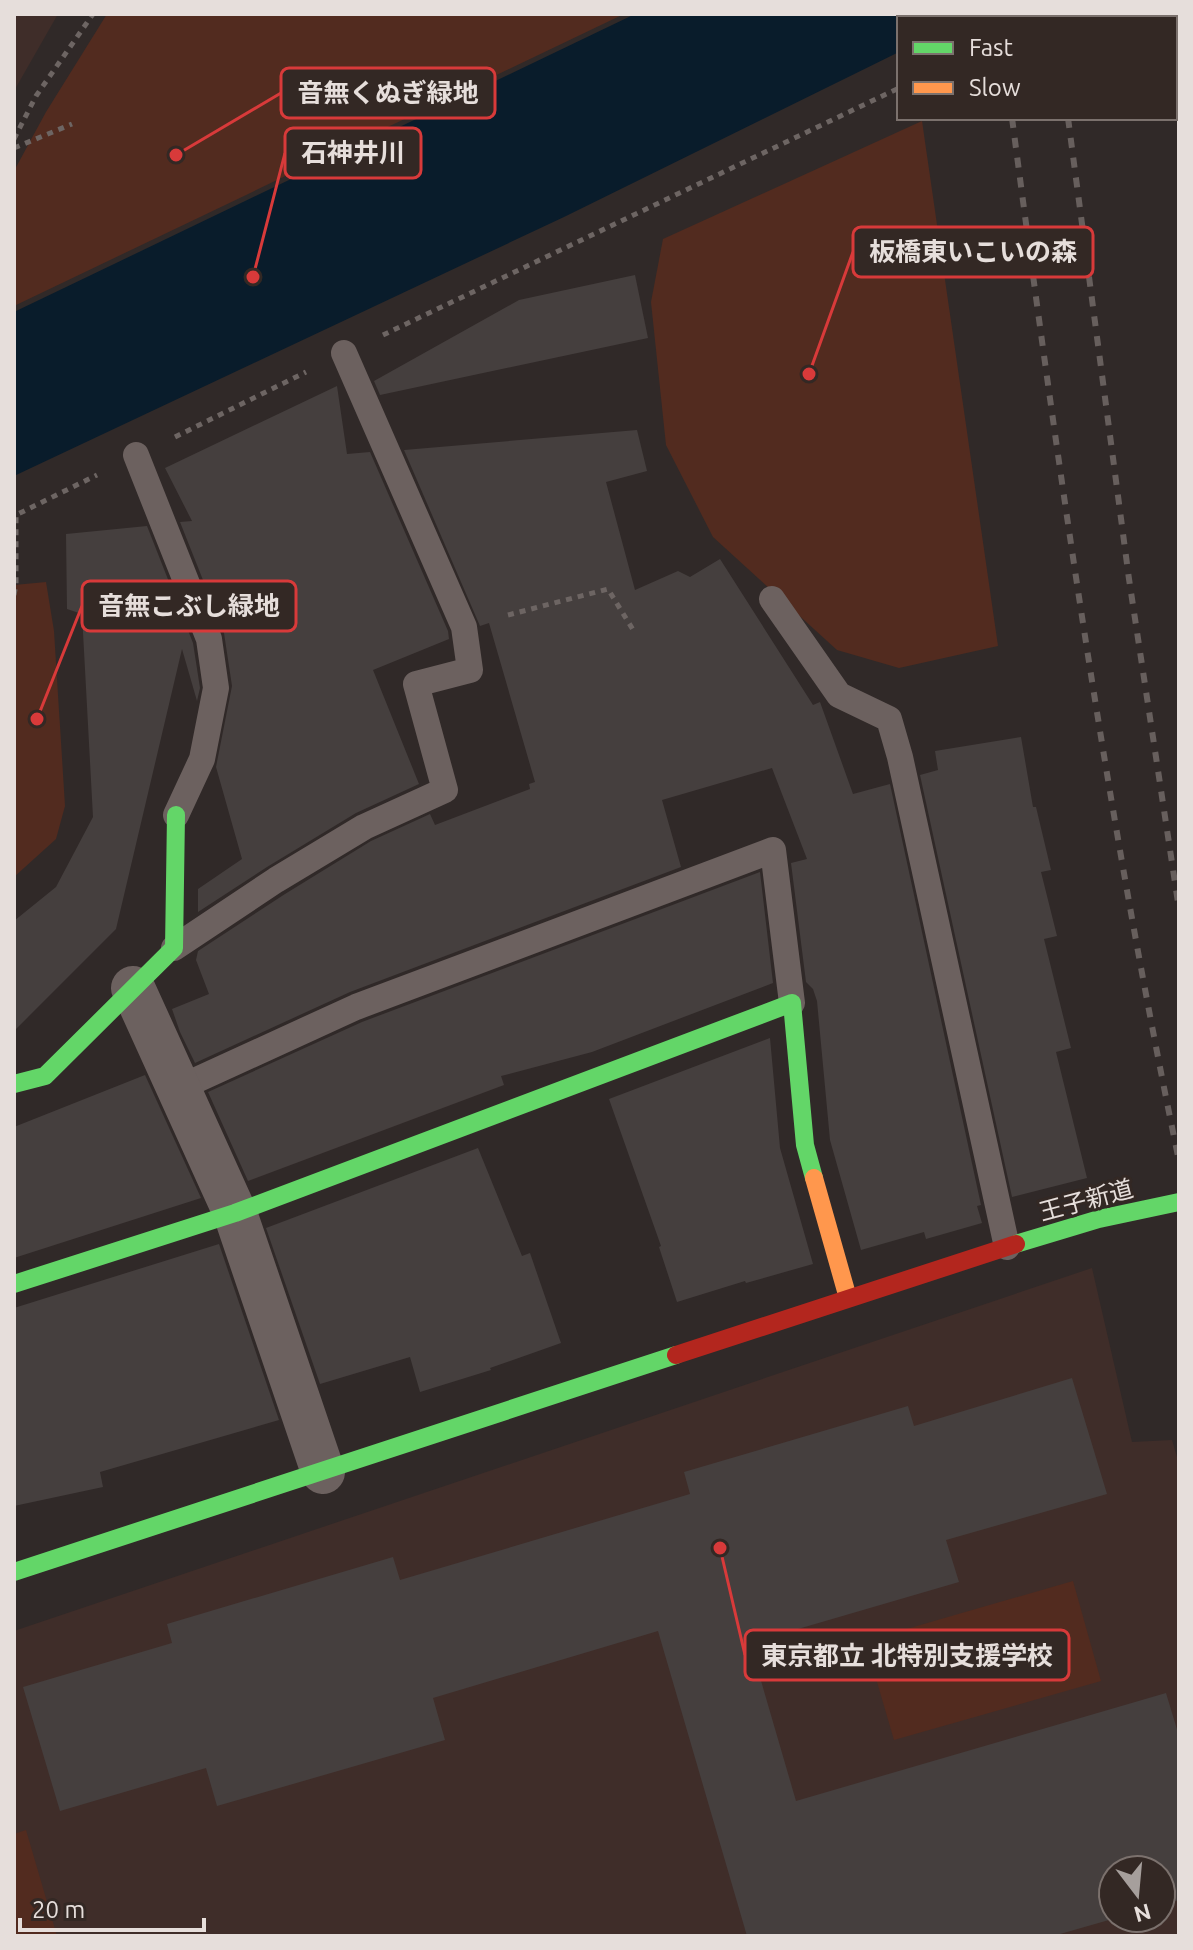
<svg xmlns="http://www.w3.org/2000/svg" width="1193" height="1950" viewBox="0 0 1193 1950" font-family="Ubuntu,'Noto Sans JP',sans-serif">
<rect width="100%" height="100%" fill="#302928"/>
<g fill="#3f2d29" fill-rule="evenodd">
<polygon points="14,14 58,14 14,91"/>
<path d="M1092,1268L1132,1442L1172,1440L1179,1464V1936H14V1631ZM1113,1870H1161V1918H1113Z"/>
</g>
<g fill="#522b1f">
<polygon points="107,14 624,14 14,306 14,171 46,112"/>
<polygon points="922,121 998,646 899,668 837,650 713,537 666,445 651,302 663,239"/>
<polygon points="46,582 54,631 65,806 56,839 14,877 14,585"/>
<polygon points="1073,1581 1101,1681 894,1740 865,1641"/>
<polygon points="26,1830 57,1936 14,1936 14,1834"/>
</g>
<polygon fill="#091c2b" points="635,14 975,14 967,18 899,18 899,52 564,217 14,476 14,312"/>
<g fill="#453f3e">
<polygon points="635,275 648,338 380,395 374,381 519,300"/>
<polygon points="337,386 347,454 370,452 448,631 449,639 373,670 419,784 356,813 267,867 198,912 198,889 242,859 216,767 232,686 224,633 180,522 192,521 165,468"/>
<polygon points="637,430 647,471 606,482 635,590 678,571 690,577 720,559 813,705 820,702 853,794 890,784 981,1205 977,1206 982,1223 926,1239 924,1232 861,1250 830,1140 817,1001 813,989 806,982 791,863 807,859 772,768 662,800 681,867 350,992 195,1063 180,1032 172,1009 209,994 196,960 198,951 285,894 371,841 430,814 435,825 530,789 529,784 535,782 489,623 480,626 404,450"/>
<polygon points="147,526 193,643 200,688 197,701 182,649 116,929 14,1031 14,921 56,887 93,817 82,614 67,609 66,534"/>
<polygon points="1021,737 1033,807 1036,807 1051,870 1041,872 1057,936 1044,939 1071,1048 1056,1052 1087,1178 1012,1197 920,775 938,770 935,751"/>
<polygon points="760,872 773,983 592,1052 501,1076 504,1085 248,1181 208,1092 362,1022"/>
<polygon points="770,1038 780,1148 813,1264 746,1283 745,1281 677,1302 659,1247 661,1246 609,1099"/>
<polygon points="145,1075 201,1198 14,1258 14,1127"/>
<polygon points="478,1148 522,1256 530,1253 561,1343 490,1368 491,1370 420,1392 410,1357 320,1384 266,1228"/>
<polygon points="219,1244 279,1420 100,1472 103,1487 14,1506 14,1308"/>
<polygon points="1072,1378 1107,1494 946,1540 959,1582 750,1643 796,1801 1166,1693 1179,1736 1179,1900 1161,1905 1161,1870 1113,1870 1113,1918 1116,1918 1053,1936 747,1936 658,1631 433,1698 445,1740 217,1806 206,1768 60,1811 23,1687 172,1643 167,1624 393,1557 400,1580 690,1494 684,1472 908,1406 914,1426"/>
</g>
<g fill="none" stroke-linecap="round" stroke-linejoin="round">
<g stroke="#6d6563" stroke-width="5" stroke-dasharray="6 6" stroke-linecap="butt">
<polyline points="1044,18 1052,14"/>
<polyline points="14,139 36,96 93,14"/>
<polyline points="14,148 72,124"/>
<polyline points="383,335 899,88"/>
<polyline points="175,437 306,372"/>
<polyline points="14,595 16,585 16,515 97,475"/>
<polyline points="508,615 608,589 635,633"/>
</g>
<g stroke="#6c615f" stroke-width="26">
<polyline points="136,455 209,639 216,688 202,759 176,815"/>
<polyline points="772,599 839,695 889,719 900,757 1007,1247"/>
<polyline points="174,948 276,880 364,827 445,790 416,684 470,670 464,627 344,353"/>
<polyline points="179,1088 356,1007 773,850 792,1003"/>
</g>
<polyline stroke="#6c615f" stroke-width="44" points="133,988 235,1213 323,1472"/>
<g stroke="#63d668" stroke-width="18">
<polyline points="14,1084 45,1076 174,948 176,815"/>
<polyline points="1016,1244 1099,1219 1179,1202"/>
<polyline points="14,1284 235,1213 792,1003 805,1145 814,1178"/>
<polyline points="14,1572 676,1355"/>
</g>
<polyline stroke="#ff974d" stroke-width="18" points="814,1178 848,1298"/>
<polyline stroke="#b3261e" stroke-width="18" points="676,1355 1016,1244"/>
<g stroke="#675f5d" stroke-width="6" stroke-dasharray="10 10" stroke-linecap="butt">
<polyline points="998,14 999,18"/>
<polyline points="1054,14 1055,18"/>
<path d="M1012,118C1058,467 1107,816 1179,1161"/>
<polyline points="1068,118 1129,579 1179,909"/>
</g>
</g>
<g text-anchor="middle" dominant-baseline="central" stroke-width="6" stroke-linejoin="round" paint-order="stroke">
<g font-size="24" fill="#e6dedb" stroke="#332824">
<text transform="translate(1086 1200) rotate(-15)">王子新道</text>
</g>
</g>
<path fill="none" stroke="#d83a3a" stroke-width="3" d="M176 155L281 93M253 277L285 153M809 374L853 252M37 719L82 606M720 1548L745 1655"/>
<g fill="#d83a3a" stroke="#332824" stroke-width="3">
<circle cx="176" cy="155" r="8"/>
<circle cx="253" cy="277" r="8"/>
<circle cx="809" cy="374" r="8"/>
<circle cx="37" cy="719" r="8"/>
<circle cx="720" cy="1548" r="8"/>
</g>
<g fill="#332824" stroke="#d83a3a" stroke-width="3">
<rect x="281" y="68" width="214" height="50" rx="8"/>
<rect x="285" y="128" width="136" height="50" rx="8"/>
<rect x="853" y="227" width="240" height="50" rx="8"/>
<rect x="82" y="581" width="214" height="50" rx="8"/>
<rect x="745" y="1630" width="324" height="50" rx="8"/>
</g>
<g font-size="26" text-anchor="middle" font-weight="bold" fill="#e6dedb">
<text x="388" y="102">音無くぬぎ緑地</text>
<text x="353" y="162">石神井川</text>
<text x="973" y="261">板橋東いこいの森</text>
<text x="189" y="615">音無こぶし緑地</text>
<text x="907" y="1665">東京都立 北特別支援学校</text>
</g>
<rect width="1193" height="1950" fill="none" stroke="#e6dedb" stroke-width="32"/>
<rect x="897" y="16" width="280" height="104" fill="#332824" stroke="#7b716d" stroke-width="2"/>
<rect x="913" y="42" width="40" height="12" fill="#63d668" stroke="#7b716d" stroke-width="2"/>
<text x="969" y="56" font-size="24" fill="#e6dedb">Fast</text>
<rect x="913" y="82" width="40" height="12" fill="#ff974d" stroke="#7b716d" stroke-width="2"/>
<text x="969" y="96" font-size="24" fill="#e6dedb">Slow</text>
<g transform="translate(1137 1894) rotate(164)"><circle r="38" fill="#332824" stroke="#7b716d" stroke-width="2"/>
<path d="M0-6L14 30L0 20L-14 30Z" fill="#a69f9c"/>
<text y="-12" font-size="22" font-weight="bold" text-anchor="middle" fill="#e6dedb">N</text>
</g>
<path d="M20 1918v12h184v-12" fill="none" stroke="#e6dedb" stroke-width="4"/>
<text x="32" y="1918" font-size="24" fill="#e6dedb" stroke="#332824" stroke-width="6" paint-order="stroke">20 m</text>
</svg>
